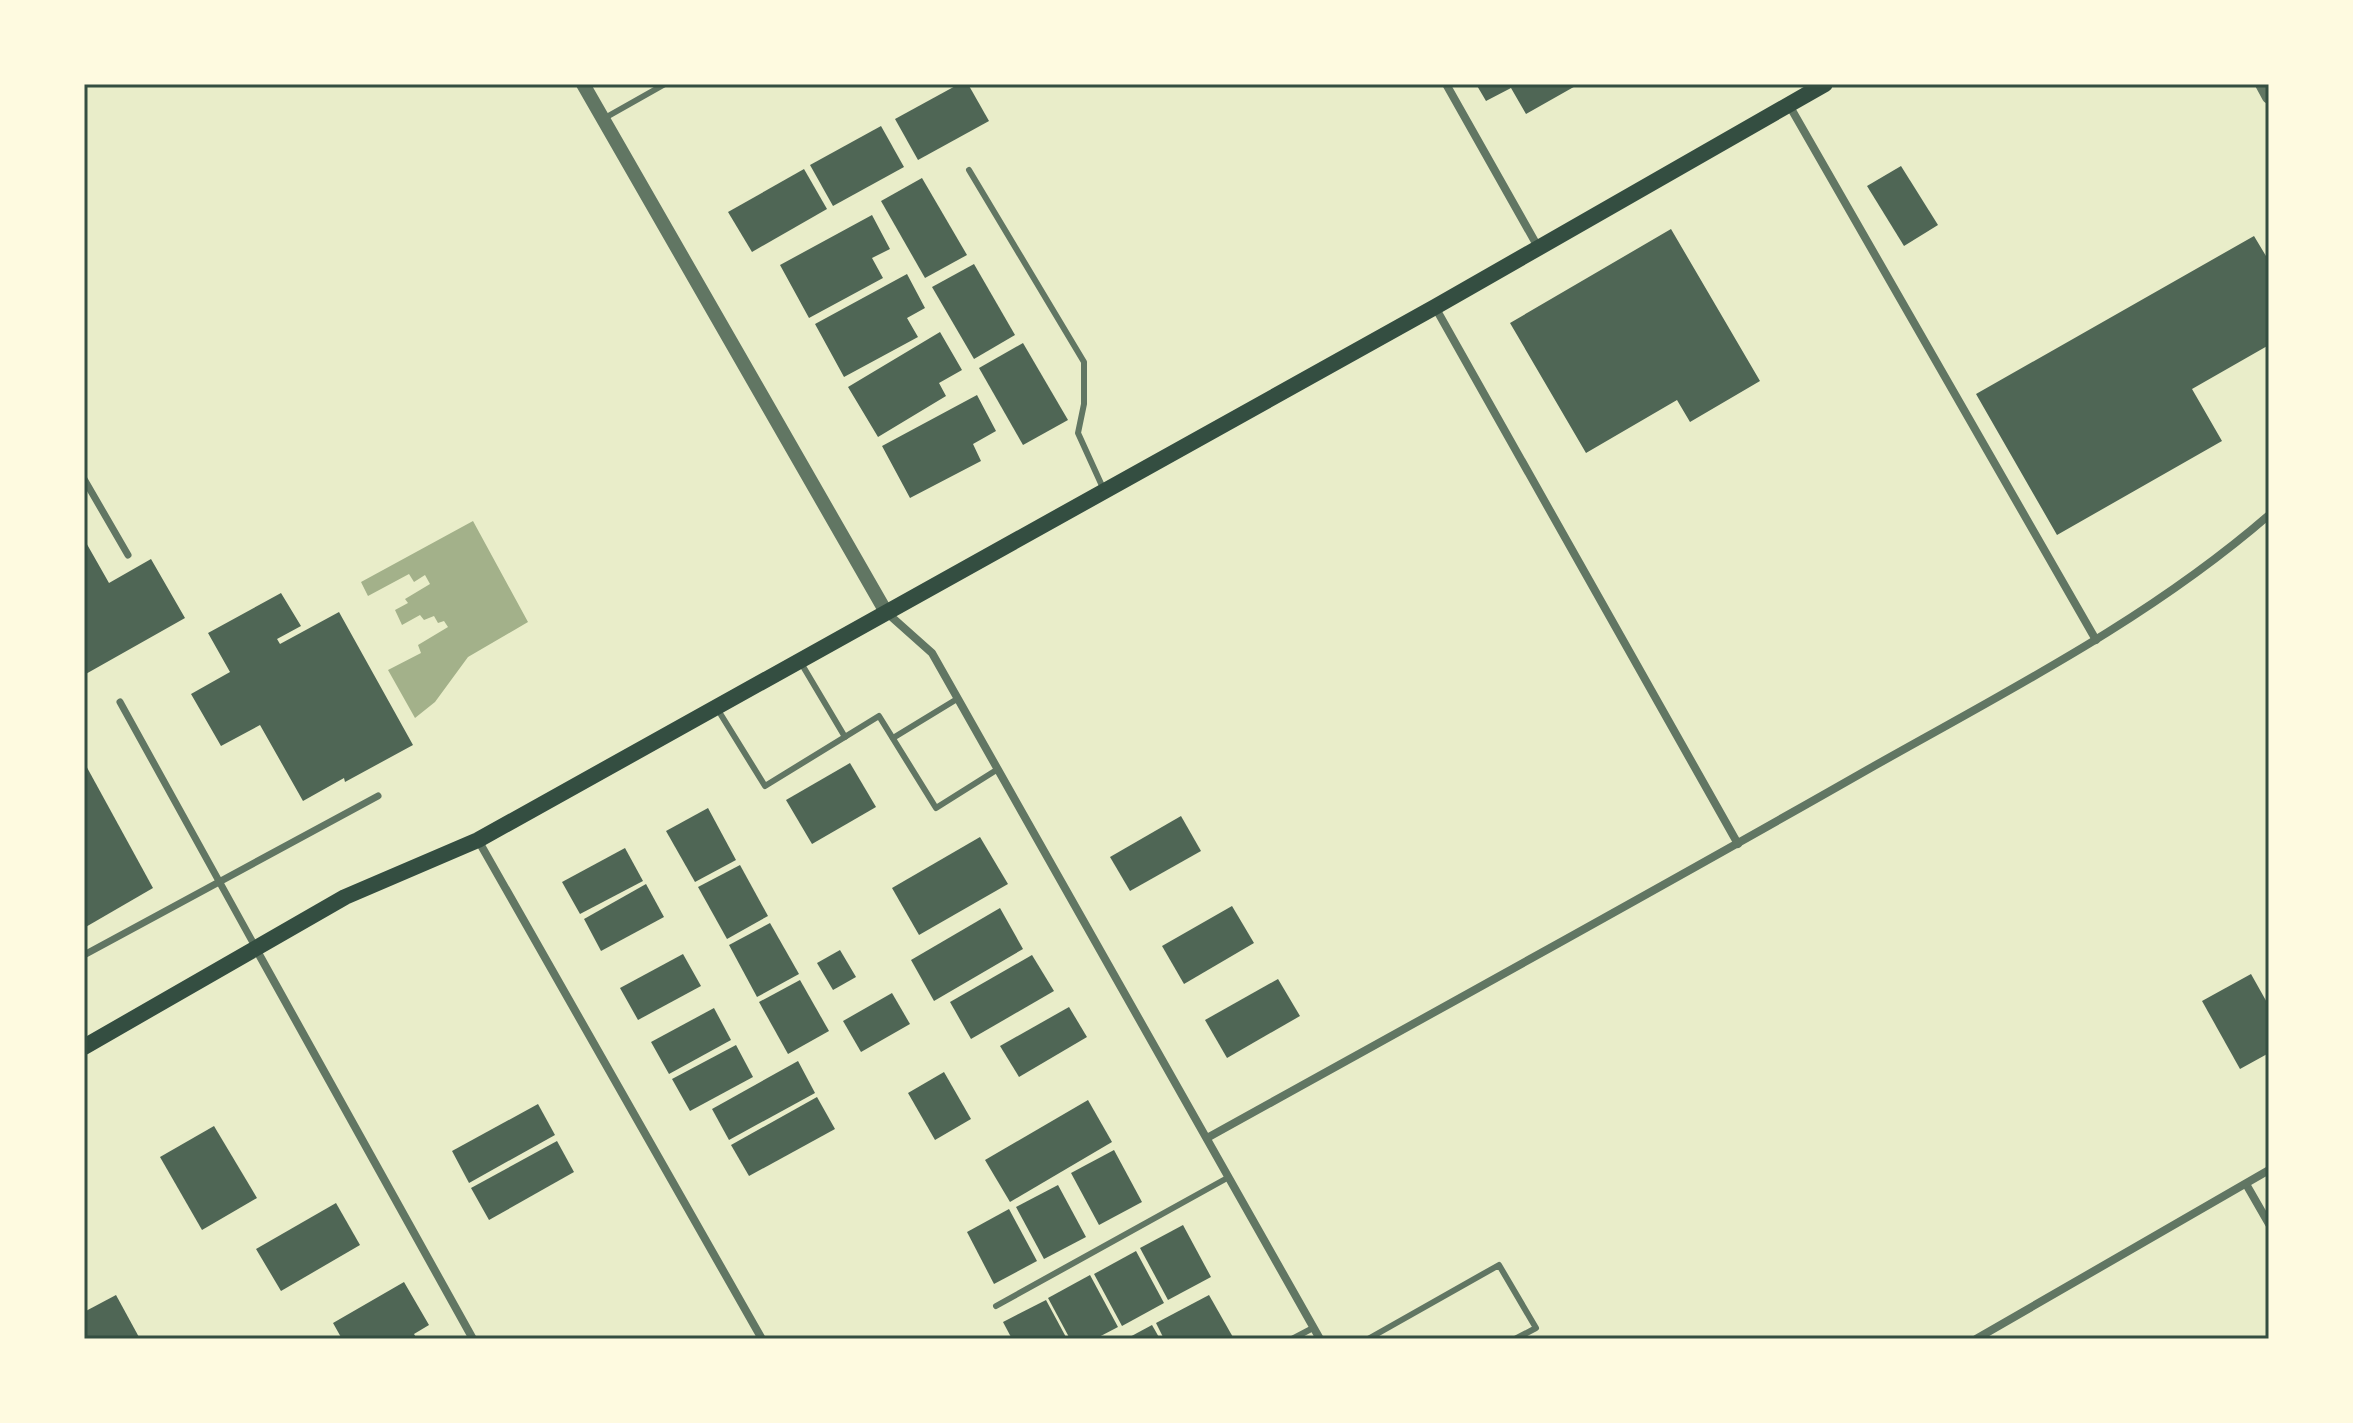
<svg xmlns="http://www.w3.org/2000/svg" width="2353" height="1423" viewBox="0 0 2353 1423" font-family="'Zilla Slab',serif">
<rect width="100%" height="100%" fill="#e9edc9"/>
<polygon fill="#a3b18a" points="473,521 528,622 468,657 435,702 415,718 388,670 421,653 418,645 448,627 444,621 438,623 434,616 424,620 420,615 402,625 395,610 408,603 405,599 430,584 425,575 414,582 409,574 368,596 361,582"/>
<g fill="#4f6655">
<polygon points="959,84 968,84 989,121 918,160 895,119"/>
<polygon points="1476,84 1579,84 1526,114 1511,88 1486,101"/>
<polygon points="881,126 904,167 833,206 810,165"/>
<polygon points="1901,166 1938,225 1904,246 1867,186"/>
<polygon points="804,169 827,209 752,252 728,212"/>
<polygon points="922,178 967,255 925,278 881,201"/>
<polygon points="872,215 890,249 872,258 883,278 809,318 780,265"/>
<polygon points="1671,229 1760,381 1690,422 1677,400 1586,453 1510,323"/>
<polygon points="2254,236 2269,261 2269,345 2192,389 2222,441 2057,535 1976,394"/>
<polygon points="974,264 1015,335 974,359 932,287"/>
<polygon points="907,274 925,308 907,318 918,337 844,377 815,324"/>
<polygon points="940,332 962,370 939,383 946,396 878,437 848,387"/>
<polygon points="1023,343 1068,420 1023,445 979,368"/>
<polygon points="977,395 996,431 973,444 981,461 910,498 882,446"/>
<polygon points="84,539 109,583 151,559 185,618 84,675"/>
<polygon points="281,593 301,626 277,639 280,644 339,612 413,745 345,782 344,778 303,801 260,725 221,746 191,694 230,672 208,633"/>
<polygon points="84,762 153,888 84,928"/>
<polygon points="850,763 876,807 812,844 786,800"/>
<polygon points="708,808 736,860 695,882 666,831"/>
<polygon points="1181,816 1201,851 1130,891 1110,857"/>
<polygon points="980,837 1008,884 919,935 892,888"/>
<polygon points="625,848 643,881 580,914 562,882"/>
<polygon points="740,865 768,916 727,939 698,887"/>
<polygon points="646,884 664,917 601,951 584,919"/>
<polygon points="1232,906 1254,943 1184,984 1162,946"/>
<polygon points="1000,908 1023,949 934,1001 911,960"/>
<polygon points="770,923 799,974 757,997 729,945"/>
<polygon points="840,950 856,977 833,990 817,963"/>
<polygon points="683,954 701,986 638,1020 620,988"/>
<polygon points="1032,955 1054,991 971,1039 950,1002"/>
<polygon points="2251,974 2269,1006 2269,1053 2240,1069 2202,1001"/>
<polygon points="1278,979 1300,1016 1227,1058 1205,1020"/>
<polygon points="800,980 829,1031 788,1054 759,1002"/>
<polygon points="892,993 910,1024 861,1052 843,1021"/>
<polygon points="1069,1007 1087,1037 1019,1077 1000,1046"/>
<polygon points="714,1008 731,1040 669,1074 651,1042"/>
<polygon points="736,1045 753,1077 690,1111 672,1079"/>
<polygon points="798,1061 815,1093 729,1140 712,1109"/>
<polygon points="944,1072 971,1119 935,1140 908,1093"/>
<polygon points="817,1097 835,1129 749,1176 731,1145"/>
<polygon points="1088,1100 1112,1142 1010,1202 985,1160"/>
<polygon points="538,1104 555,1135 469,1183 452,1151"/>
<polygon points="214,1126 257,1198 202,1230 160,1157"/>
<polygon points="557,1141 574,1172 489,1220 471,1188"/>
<polygon points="1114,1150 1142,1202 1099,1225 1071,1173"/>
<polygon points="1058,1185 1086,1237 1044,1259 1016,1207"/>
<polygon points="336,1203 360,1245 281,1291 256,1249"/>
<polygon points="1009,1209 1037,1261 994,1284 967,1232"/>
<polygon points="1183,1225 1211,1277 1168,1300 1140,1248"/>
<polygon points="1136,1251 1164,1303 1122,1326 1094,1274"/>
<polygon points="1090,1275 1118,1327 1095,1339 1070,1339 1048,1298"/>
<polygon points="404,1282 429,1325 414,1334 417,1339 342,1339 333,1323"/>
<polygon points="116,1295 140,1339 84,1339 84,1312"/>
<polygon points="1209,1295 1234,1339 1164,1339 1156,1323"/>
<polygon points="1046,1300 1067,1339 1012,1339 1003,1322"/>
<polygon points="1152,1325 1160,1339 1126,1339"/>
</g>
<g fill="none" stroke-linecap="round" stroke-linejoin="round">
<g stroke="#617663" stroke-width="6">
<polyline points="603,119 665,84"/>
<polyline points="969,170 1084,362 1084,404 1078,433 1103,488"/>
<polyline points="801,663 845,737"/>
<polyline points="718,710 765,786 879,716 936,808 998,769"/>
<polyline points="893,738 957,699"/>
<polyline points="996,1306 1229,1177"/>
<polyline points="1292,1339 1313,1328"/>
<polyline points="1368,1339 1499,1265 1536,1328 1515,1339"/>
</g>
<g stroke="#617663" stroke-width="7">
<polyline points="84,479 128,555"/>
<polyline points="120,702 256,948"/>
<polyline points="84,955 378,796"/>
</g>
<g stroke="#617663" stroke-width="8">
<polyline points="1446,84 1538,247"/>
<polyline points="1789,105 2096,640"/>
<polyline points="1435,307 1738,844"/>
<polyline points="886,612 932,653 1320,1339"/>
<polyline points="478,840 762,1339"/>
<polyline points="256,949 473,1339"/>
<path d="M1207,1138C1427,1016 1648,895 1867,770C2005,692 2148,620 2269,515"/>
<polyline points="2246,1184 2269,1224"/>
<polyline points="1976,1339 2269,1170"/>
</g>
<g stroke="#617663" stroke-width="14">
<polyline points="583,84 886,612"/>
<polyline points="2262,84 2269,97"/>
</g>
<polyline stroke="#344e41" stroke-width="16" points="84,1047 345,897 478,840 1435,307 1825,84"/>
</g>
<rect width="2353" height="1423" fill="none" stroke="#fefae0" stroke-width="172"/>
<rect x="86" y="86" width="2181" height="1251" fill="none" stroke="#344e41" stroke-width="3"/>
</svg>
